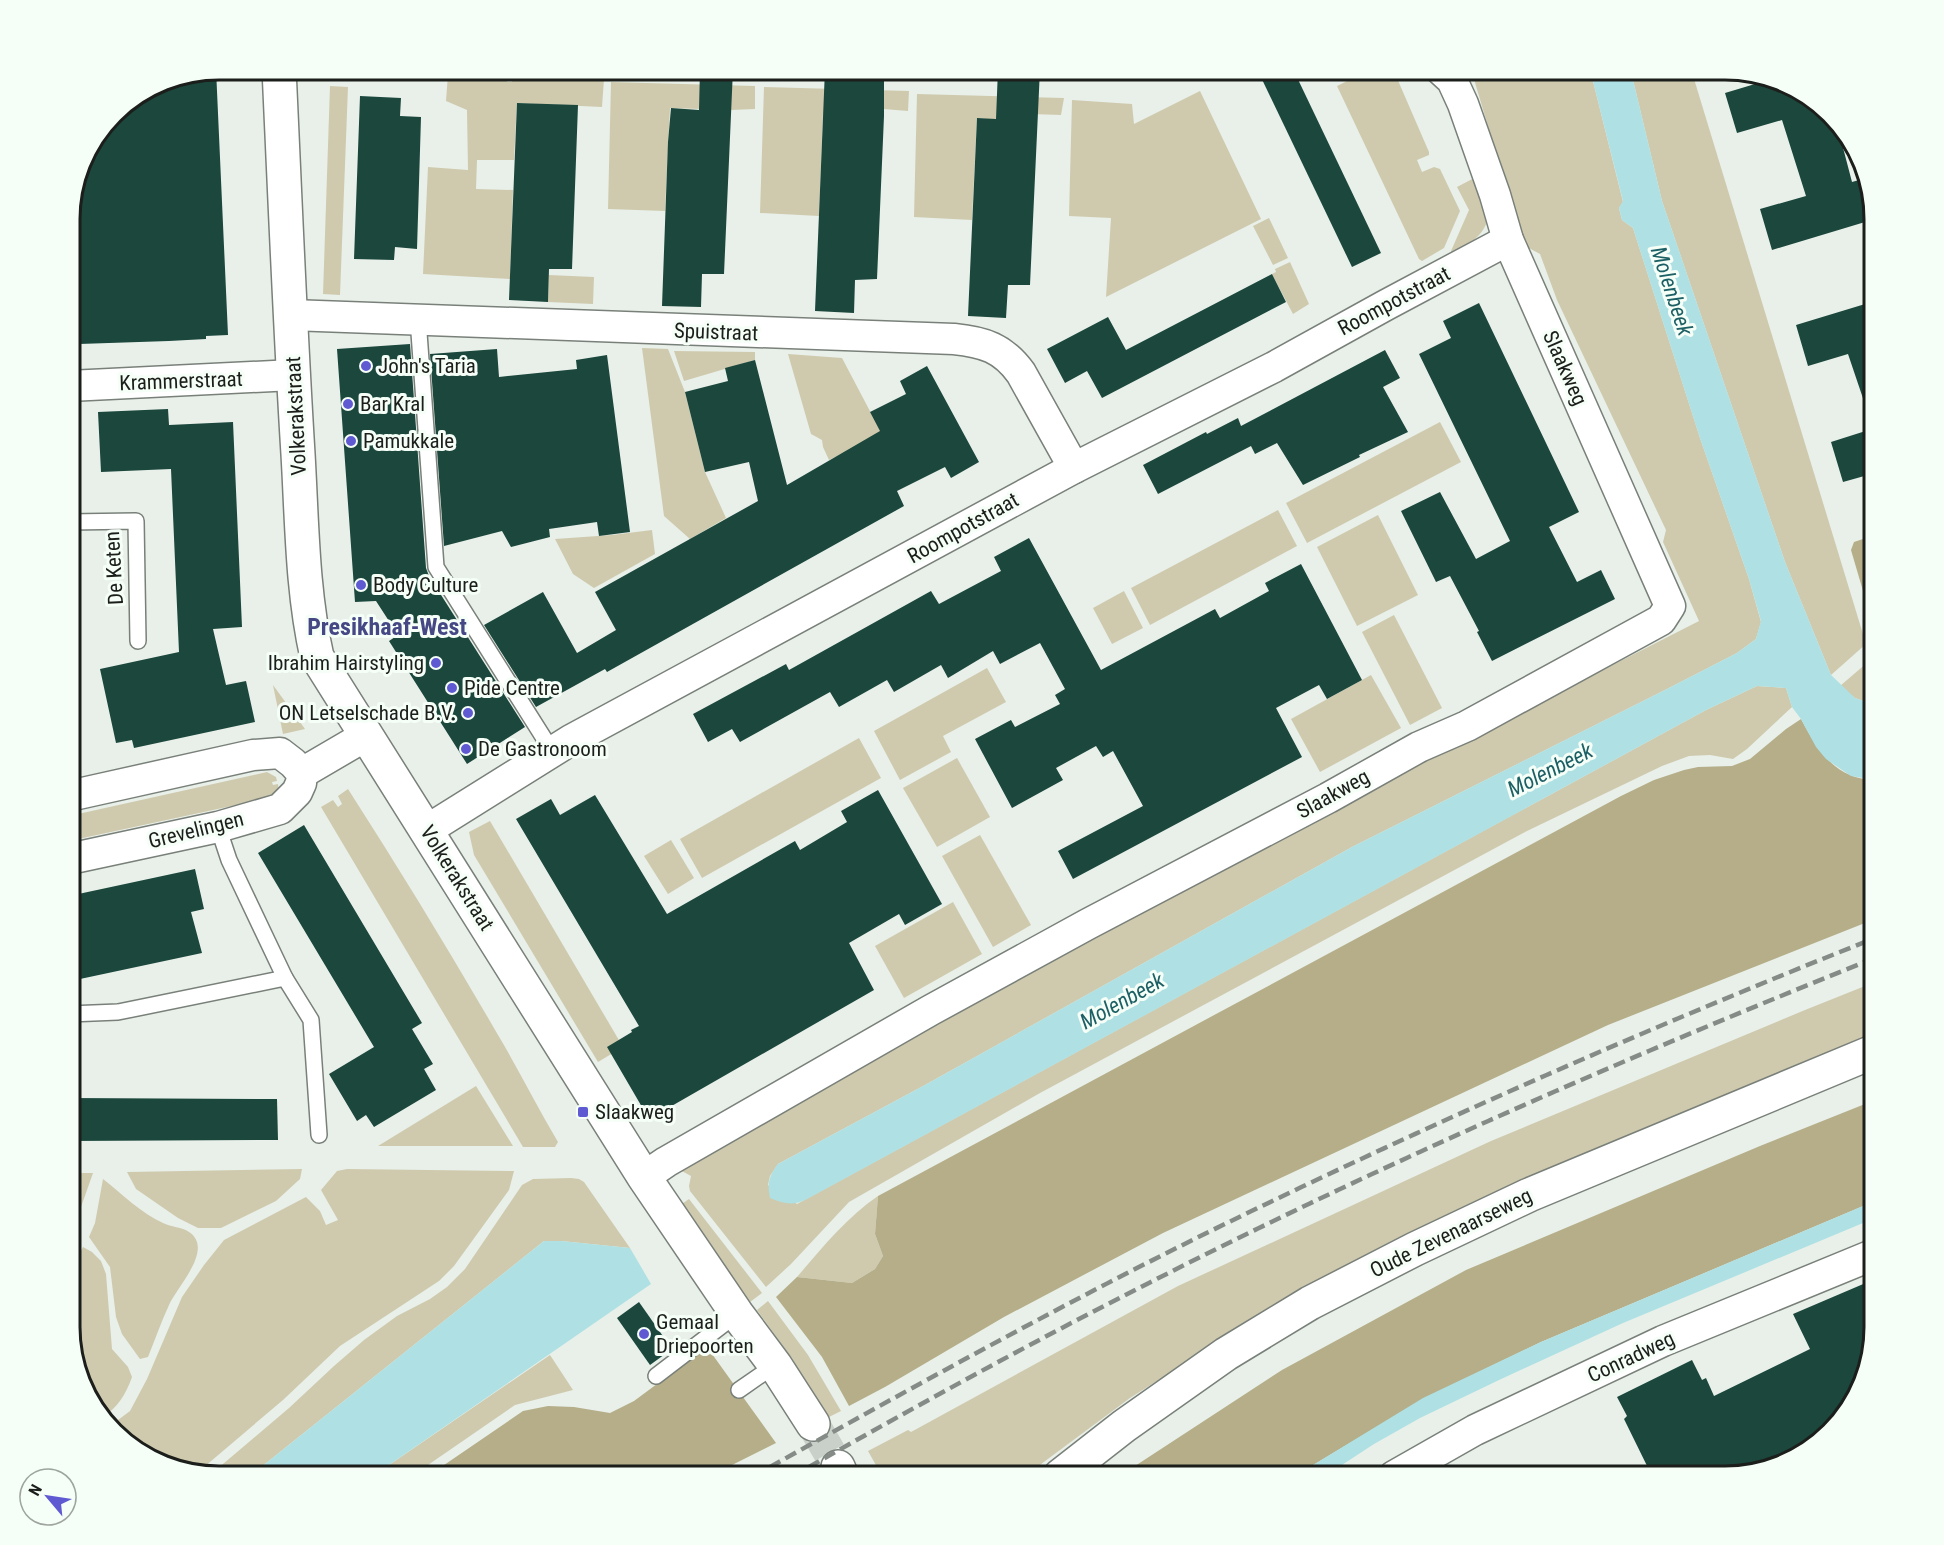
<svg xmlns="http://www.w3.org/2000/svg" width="1944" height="1545" viewBox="0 0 1944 1545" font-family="'Roboto Condensed',sans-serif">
<rect width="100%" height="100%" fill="#e8f0e9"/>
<g fill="#cfcaae">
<polygon points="1372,69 1393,69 1429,152 1429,155 1417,160 1422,172 1434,167 1440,169 1460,211 1444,248 1422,261 1419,259 1337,86"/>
<polygon points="1471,69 1590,69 1623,202 1619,208 1622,220 1633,228 1700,438 1749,579 1761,622 1756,639 1737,653 1667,689 1352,847 925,1085 778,1164 770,1176 768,1185 797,1204 1706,710 1757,686 1786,688 1792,707 1747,749 1733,759 1710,755 1689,756 1662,766 1527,831 1040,1093 849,1202 791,1264 766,1287 690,1191 689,1186 691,1176 680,1170 682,1168 1049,961 1358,795 1699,621 1663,542 1666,530 1557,300 1540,254 1527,247 1506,187"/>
<polygon points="1634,69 1691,69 1866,644 1831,675 1785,562 1662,201 1633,80"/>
<polygon points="448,74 507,75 507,82 512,82 513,76 604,79 602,107 517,103 514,160 477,160 476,189 513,190 510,279 423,274 428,167 468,170 467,110 446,101"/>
<polygon points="611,82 755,86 755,109 731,110 670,108 665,211 608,209"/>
<polygon points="330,86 348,87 340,295 323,294"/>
<polygon points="764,87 909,91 908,111 871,108 870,115 823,114 819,216 760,213"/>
<polygon points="1200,91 1261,219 1106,297 1111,218 1069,216 1072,100 1132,104 1134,124"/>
<polygon points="917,94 1064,98 1061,115 1001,113 1000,120 977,118 972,220 914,217"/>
<path d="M1478,176C1481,188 1487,201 1488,213C1489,233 1467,246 1452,254L1451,251L1469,210L1457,187Z"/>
<polygon points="1269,218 1288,258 1273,265 1253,226"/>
<polygon points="1290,262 1309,304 1293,314 1272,274 1276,272 1275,269"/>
<polygon points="549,275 594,277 593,304 548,302"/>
<polygon points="642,348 668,349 685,392 705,472 726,518 690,539 664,516"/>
<polygon points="674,351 755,352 755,360 684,381"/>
<polygon points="788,354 842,358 882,434 829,460 823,447 822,440 811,434"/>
<polygon points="1440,422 1461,462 1307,543 1286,503"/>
<polygon points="1278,510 1297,546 1150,625 1131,588"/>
<polygon points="1378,515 1418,595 1357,626 1317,547"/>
<polygon points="652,530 655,554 594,588 573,574 555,539 612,535"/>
<polygon points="1124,591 1143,628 1112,644 1093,608"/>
<polygon points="1394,615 1442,708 1410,725 1362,632"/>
<polygon points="1875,656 1875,705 1855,698 1840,686"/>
<polygon points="987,668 1006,702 943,736 951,752 900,780 874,731"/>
<polygon points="1371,675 1401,728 1320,772 1291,719"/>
<polygon points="273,685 305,729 283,734"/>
<polygon points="859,738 881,778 702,878 680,839"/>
<polygon points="957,758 990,817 937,847 903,788"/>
<path d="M267,772L276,777L277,781L272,782L273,785L278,784C279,790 278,794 273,797L69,841V816Z"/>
<path d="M348,789C400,870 450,952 498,1035C519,1070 537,1107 558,1142L555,1147H523L321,807L333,800L338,807L342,804L338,796Z"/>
<polygon points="490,821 623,1047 598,1062 474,855 469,832"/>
<polygon points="980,835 1031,925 993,947 942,856"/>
<polygon points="671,840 694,878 668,894 644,856"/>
<polygon points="953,902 982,954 904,998 875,946"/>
<polygon points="1875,982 1875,1038 1261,1315 1130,1398 1025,1476 882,1476 868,1451 908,1430 911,1432 1178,1286 1491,1141 1805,1010"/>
<polygon points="476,1086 513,1146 378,1146"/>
<polygon points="302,1169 300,1179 276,1201 221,1228 198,1228 178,1218 136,1189 127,1172"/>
<polygon points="347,1169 514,1171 509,1190 454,1266 439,1281 340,1346 283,1400 197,1473 170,1468 120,1439 110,1426 130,1411 147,1379 182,1297 204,1265 224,1240 306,1197 320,1211 326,1225 338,1220 321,1190 337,1171"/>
<polygon points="69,1173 93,1173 69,1241"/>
<polygon points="571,1178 579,1179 584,1182 630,1248 561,1241 544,1241 250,1476 210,1475 289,1408 334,1366 364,1340 397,1316 430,1299 447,1287 465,1269 522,1185 533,1179"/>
<path d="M103,1179C121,1193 142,1214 163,1223C171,1227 182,1227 189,1232C215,1249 176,1288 169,1305C161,1322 155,1340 148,1357L140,1359L122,1334L116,1317L110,1267L89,1237L95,1223Z"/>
<path d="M878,1196L875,1234L883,1256L875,1269L852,1283L797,1277C822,1248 846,1218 878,1196Z"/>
<polygon points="689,1199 762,1293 750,1302 679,1206"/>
<path d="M83,1247L92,1252L101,1261L106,1274L112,1349L128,1367L132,1377C126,1394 118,1407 103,1417L84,1393L69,1336V1272Z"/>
<polygon points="768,1301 808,1355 841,1411 825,1419 793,1360 757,1310"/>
<polygon points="550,1355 573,1390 515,1405 412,1476 373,1476"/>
</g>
<g fill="#b5ae89">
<polygon points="1875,535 1875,624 1873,625 1851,550 1854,542"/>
<path d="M1801,719C1818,751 1835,779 1875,780V919L1608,1025L1163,1233L1004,1317L885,1387L849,1406L822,1357L776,1297L797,1277L852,1283L875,1269L883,1256L875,1234L878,1196L1621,796L1654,780L1684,770L1698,767L1732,766L1750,759L1786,729Z"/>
<polygon points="1875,1100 1875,1201 1541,1342 1423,1399 1295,1476 1123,1476 1135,1466 1282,1370 1466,1270 1760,1146"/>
<polygon points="707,1347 776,1443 710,1476 428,1476 523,1411 548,1406 574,1407 610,1413 634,1401"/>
</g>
<g fill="#aee0e4">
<path d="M1590,69H1634L1633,80L1662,201L1785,562L1831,675L1855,698L1875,705V780L1851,776L1826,759L1816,747L1801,719L1792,707L1786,688L1757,686L1706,710L807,1199C793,1206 785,1204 770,1198C767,1183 769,1176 778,1164L925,1085L1352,847L1667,689L1737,653L1756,639L1761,621L1749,579L1700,438L1633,228L1622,220L1619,208L1623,201Z"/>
<polygon points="1875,1201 1875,1218 1623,1323 1499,1380 1420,1418 1374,1444 1325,1476 1295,1476 1423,1398 1541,1342"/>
<polygon points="544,1241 561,1241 630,1248 651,1284 373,1476 250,1476"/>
</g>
<g fill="#1b473d">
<polygon points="216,69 228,335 206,336 206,339 169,341 79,344 79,341 69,342 69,208 85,152 120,106 161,80"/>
<polygon points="700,69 733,69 724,274 702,274 701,307 662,306 668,142 671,108 699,110"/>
<polygon points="825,69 884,69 884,116 877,279 855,280 854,313 815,311"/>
<polygon points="998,69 1040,69 1030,285 1008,285 1006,318 968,316 977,118 996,119"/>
<polygon points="1257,69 1293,69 1381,253 1352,267"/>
<polygon points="1775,78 1824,106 1836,121 1852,182 1866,178 1875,219 1772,250 1760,209 1806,196 1782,120 1737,133 1725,93"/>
<polygon points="360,96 401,98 400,116 421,117 417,249 395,247 394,260 354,259"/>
<polygon points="517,103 578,105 572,269 549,269 548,302 509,300"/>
<polygon points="1272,274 1286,302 1102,398 1087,371 1065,383 1047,349 1108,317 1126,350"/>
<polygon points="1875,301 1875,421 1871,422 1848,354 1808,366 1796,325"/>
<polygon points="1479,303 1579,512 1549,527 1577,582 1601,570 1615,599 1492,661 1477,632 1479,631 1450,576 1436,582 1401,511 1440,492 1476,559 1510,541 1419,354 1451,338 1443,321"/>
<polygon points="410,344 426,568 429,576 525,727 467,764 389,641 398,635 376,601 355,602 337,349"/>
<polygon points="497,349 499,377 577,369 576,360 607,355 630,532 599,536 597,522 549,529 550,537 511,547 502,531 444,546 430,354"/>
<polygon points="1385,350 1400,378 1383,387 1408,432 1359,455 1360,457 1303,485 1277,443 1255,454 1251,446 1158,494 1143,465 1206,432 1207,434 1238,418 1241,426"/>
<polygon points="755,360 787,485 880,431 870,412 906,394 900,381 927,366 979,462 951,478 945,467 897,491 904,506 607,672 605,669 536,707 484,625 543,592 577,653 616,630 595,592 758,501 749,462 705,472 685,392 728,381 725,368"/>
<polygon points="168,409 169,425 233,422 242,627 213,629 226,685 246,681 255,722 134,748 132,740 116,743 100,669 179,652 171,469 101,472 98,412"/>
<polygon points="1875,428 1875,473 1843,482 1831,442"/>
<polygon points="1029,538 1101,670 1215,609 1220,618 1269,591 1265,583 1301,564 1362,680 1327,699 1319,685 1276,708 1302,757 1073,879 1058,851 1143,806 1113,751 1103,757 1096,746 1056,768 1063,780 1012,808 975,739 1011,720 1015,727 1060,704 1055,695 1065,689 1040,643 1000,664 993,651 948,678 941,665 894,692 887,680 839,707 830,692 740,742 732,729 708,742 693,714 786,664 789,670 931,591 939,604 1001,571 994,557"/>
<polygon points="878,790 942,904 905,925 899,914 849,943 874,990 649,1119 607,1047 632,1032 631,1030 639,1026 516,819 551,799 560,815 595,795 667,914 795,841 800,850 847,822 841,811"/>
<polygon points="304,825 422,1023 412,1029 433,1064 424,1069 436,1090 374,1127 366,1115 357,1121 329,1074 374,1047 258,853"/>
<polygon points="195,869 204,909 191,912 202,953 80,979 69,938 69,896"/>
<polygon points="69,1098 277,1099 278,1140 69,1141"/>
<polygon points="1875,1279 1875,1327 1867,1375 1838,1425 1792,1461 1726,1476 1652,1476 1624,1419 1627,1416 1617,1397 1692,1360 1702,1380 1706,1378 1714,1396 1810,1349 1793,1314"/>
<polygon points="639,1302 672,1349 650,1365 617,1318"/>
</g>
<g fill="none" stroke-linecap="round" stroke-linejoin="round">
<polyline stroke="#c9d0ca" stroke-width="33" stroke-dasharray="33 16" stroke-linecap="butt" points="813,1424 838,1467"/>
<defs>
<g id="service">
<polyline points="418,319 436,567 552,751"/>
<polyline points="69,522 136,521 138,641"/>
<polyline points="218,827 229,860 285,978"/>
<polyline points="69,1014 118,1012 285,978 311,1020 319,1135"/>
<polyline points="656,1376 737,1314"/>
<polyline points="739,1390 775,1365"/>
</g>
<g id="minor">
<path d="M291,315L954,339C984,342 1003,348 1021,373L1074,468"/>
<polyline points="69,386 293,375"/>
<polyline points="302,773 367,735"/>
<polyline points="427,830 571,740 1074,468 1274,367 1386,305 1508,240"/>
<polyline points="69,859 218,827 280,809 297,792 301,783 302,773 293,763 280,753 253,755 69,796"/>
<polyline points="644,1177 666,1162 931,1010 1088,924 1328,798 1419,747 1467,726 1661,620 1670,606 1508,240 1495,195 1463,104 1452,80 1440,69"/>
<polyline points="1394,1476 1475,1430 1663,1341 1875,1254"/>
</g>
<g id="tertiary">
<path d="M279,69C285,197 290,326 298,454C302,522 302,591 317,657L644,1177L737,1314L775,1365L813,1424"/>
<polyline points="838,1467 842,1476"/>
<polyline points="1060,1476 1124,1426 1226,1354 1310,1303 1415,1249 1529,1195 1875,1051"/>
</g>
</defs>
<use href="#service" stroke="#79807a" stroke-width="18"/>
<use href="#minor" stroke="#79807a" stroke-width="33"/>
<use href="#tertiary" stroke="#79807a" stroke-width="36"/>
<use href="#service" stroke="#fff" stroke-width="15"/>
<use href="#minor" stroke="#fff" stroke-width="30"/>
<use href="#tertiary" stroke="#fff" stroke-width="33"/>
<g stroke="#858b86" stroke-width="4.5" stroke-dasharray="12 6" stroke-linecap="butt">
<path d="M754,1476C922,1382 1089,1289 1262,1206C1463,1109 1668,1020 1875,938"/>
<path d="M793,1476C909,1410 1025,1346 1143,1286C1381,1164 1627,1057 1875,958"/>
</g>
</g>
<g fill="#5f5ad2" stroke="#f5fef7" stroke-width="2">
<circle cx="366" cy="366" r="6"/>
<circle cx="348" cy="404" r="6"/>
<circle cx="351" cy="441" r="6"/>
<circle cx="361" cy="585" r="6"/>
<circle cx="436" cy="663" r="6"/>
<circle cx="452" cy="688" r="6"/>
<circle cx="468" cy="713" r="6"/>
<circle cx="466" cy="749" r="6"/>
<rect x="577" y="1106" width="12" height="12" rx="3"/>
<circle cx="644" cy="1334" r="6"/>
</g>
<g text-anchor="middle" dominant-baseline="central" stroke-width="6" stroke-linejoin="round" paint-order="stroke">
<g font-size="21" fill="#1b1e1b" stroke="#f5fef7">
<text transform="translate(1394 301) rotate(-28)">Roompotstraat</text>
<text transform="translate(716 332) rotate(2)">Spuistraat</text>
<text transform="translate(1565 368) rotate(66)">Slaakweg</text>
<text transform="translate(181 381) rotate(-2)">Krammerstraat</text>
<text transform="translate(296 416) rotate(-93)">Volkerakstraat</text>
<text transform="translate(963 528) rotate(-29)">Roompotstraat</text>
<text transform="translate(114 568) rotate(-93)">De Keten</text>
<text transform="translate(1333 794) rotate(-29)">Slaakweg</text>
<text transform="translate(196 830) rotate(-14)">Grevelingen</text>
<text transform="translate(457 878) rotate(58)">Volkerakstraat</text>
<text transform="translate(1451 1233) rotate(-26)">Oude Zevenaarseweg</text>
<text transform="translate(1631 1357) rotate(-25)">Conradweg</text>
</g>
<g font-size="21" fill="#1b1e1b" stroke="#f5fef7" text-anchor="start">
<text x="378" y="366">John's Taria</text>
<text x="360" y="404">Bar Kral</text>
<text x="363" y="441">Pamukkale</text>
<text x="373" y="585">Body Culture</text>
<text x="424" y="663" text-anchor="end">Ibrahim Hairstyling</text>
<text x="464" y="688">Pide Centre</text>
<text x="456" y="713" text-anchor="end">ON Letselschade B.V.</text>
<text x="478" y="749">De Gastronoom</text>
<text x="595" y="1112">Slaakweg</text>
<text x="656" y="1322">Gemaal<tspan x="656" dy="24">Driepoorten</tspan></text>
</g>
<g font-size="22" font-style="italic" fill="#1c5f64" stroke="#f5fef7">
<text transform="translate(1672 291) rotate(72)">Molenbeek</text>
<text transform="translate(1550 770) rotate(-27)">Molenbeek</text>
<text transform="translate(1122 1001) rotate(-29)">Molenbeek</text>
</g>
<g font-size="24" font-weight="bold" fill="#464885" stroke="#f5fef7">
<text x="387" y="627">Presikhaaf-West</text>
</g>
</g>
<path d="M0 0H1944V1545H0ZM219 80H1725A139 139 0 0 1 1864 219V1327A139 139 0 0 1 1725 1466H219A139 139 0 0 1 80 1327V219A139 139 0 0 1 219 80Z" fill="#f5fef7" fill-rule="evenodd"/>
<path fill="none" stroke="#1b1e1b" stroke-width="3" d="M219 80H1725A139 139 0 0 1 1864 219V1327A139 139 0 0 1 1725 1466H219A139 139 0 0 1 80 1327V219A139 139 0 0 1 219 80Z"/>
<g transform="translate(48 1497) rotate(299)"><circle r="28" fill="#f5fef7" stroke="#9ea49f" stroke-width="1.5"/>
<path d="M0-4.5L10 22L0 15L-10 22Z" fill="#5f5ad2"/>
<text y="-9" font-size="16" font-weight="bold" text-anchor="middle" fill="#1b1e1b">N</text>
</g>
</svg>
